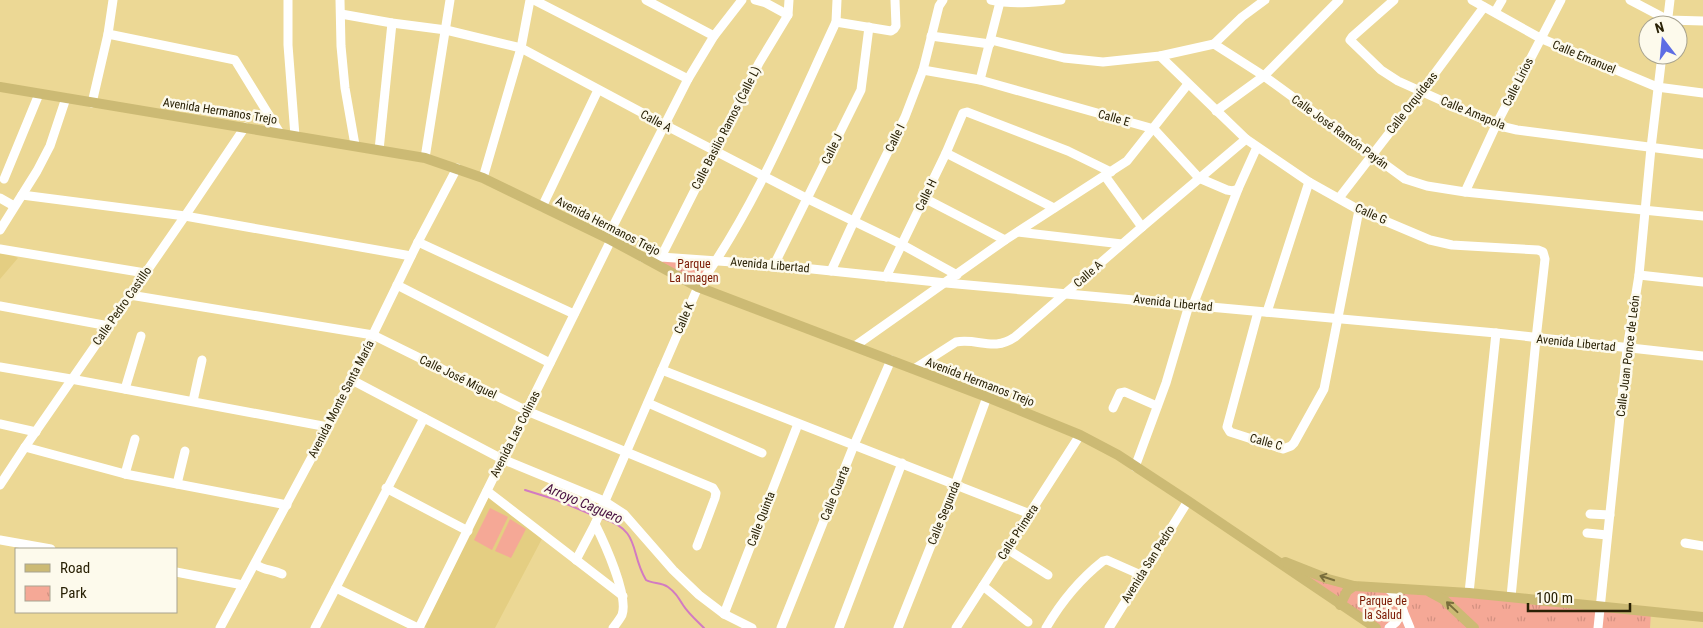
<svg xmlns="http://www.w3.org/2000/svg" width="1703" height="628" viewBox="0 0 1703 628" font-family="'Roboto Condensed',sans-serif">
<defs>
<pattern id="park-tufts" width="24" height="20" patternUnits="userSpaceOnUse" patternTransform="scale(1.25)"><rect width="24" height="20" fill="#f5a896"/><path d="M3 7l-1-3M5 7V3M7 7l1-3M15 17l-1-3M17 17v-4M19 17l1-3" fill="none" stroke="#d29080"/></pattern>
</defs>
<rect width="100%" height="100%" fill="#ecd895"/>
<g fill="#e4ce82">
<polygon points="0,250 18,258 0,279"/>
<polygon points="487,491 544,535 495,628 427,628 420,625"/>
</g>
<g fill="#f5a896">
<polygon points="490,508 508,517 492,550 474,540"/>
<polygon points="510,519 526,529 511,558 495,551"/>
</g>
<g fill="url(#park-tufts)">
<polygon points="642,258 716,260 698,287"/>
<polygon points="1272,558 1328,579 1651,612 1650,628 1376,628"/>
</g>
<g fill="none" stroke-linecap="round" stroke-linejoin="round">
<g stroke="#d27ac2" stroke-width="2">
<polyline points="525,490 557,500 595,516"/>
<path d="M602,518C642,531 629,552 646,580C653,584 661,582 668,587C675,592 678,597 683,605C688,613 697,621 704,628"/>
</g>
<g stroke="#fff" stroke-width="9">
<polyline points="288,0 288,45 295,136"/>
<polyline points="340,0 341,46 345,88 355,145"/>
<polyline points="534,0 688,79"/>
<polyline points="646,0 714,36"/>
<polyline points="755,0 766,3 788,15"/>
<path d="M991,0C1014,5 1038,2 1061,0"/>
<polyline points="1394,0 1352,37 1350,40 1381,70 1398,81 1496,125 1517,130 1703,154"/>
<polyline points="1472,0 1540,38 1657,87 1703,93"/>
<polyline points="1630,0 1668,20 1703,21"/>
<polyline points="1495,12 1502,0"/>
<polyline points="341,14 392,23 446,30 521,48 665,125 808,199 901,244 957,275"/>
<polyline points="836,22 891,31 894,29 896,26 895,0"/>
<polyline points="1667,25 1670,0"/>
<polyline points="108,34 235,60 280,133"/>
<polyline points="931,36 990,44"/>
<polyline points="991,40 1064,58 1103,62 1160,56 1214,44 1264,76 1405,179 1427,186 1465,192 1703,216"/>
<polyline points="1214,44 1242,17 1265,0"/>
<polyline points="1160,56 1246,139 1309,182 1359,210 1430,240 1452,245 1538,250 1543,252 1545,259 1536,339 1511,597"/>
<polyline points="923,70 980,80 1154,129 1199,178 1227,190 1233,191 1238,189 1257,147"/>
<polyline points="980,80 1000,2"/>
<polyline points="92,103 108,34 113,0"/>
<polyline points="1216,111 1264,76 1339,0"/>
<polyline points="379,150 392,23"/>
<polyline points="946,153 1054,208"/>
<polyline points="425,158 450,0"/>
<polyline points="1105,176 1142,227"/>
<polyline points="483,178 521,48 530,0"/>
<polyline points="4,179 39,94"/>
<polyline points="1465,192 1496,125 1561,0"/>
<polyline points="22,195 185,216 411,256"/>
<polyline points="0,198 14,206"/>
<polyline points="924,198 1005,240"/>
<polyline points="1339,198 1421,92 1484,7"/>
<polyline points="542,207 598,90"/>
<polyline points="0,230 37,171 50,146 66,98"/>
<polyline points="1018,232 1122,244"/>
<polyline points="607,238 688,79 714,36 742,0"/>
<polyline points="418,242 574,314"/>
<polyline points="0,249 145,273"/>
<polyline points="661,257 759,63 788,15 789,0"/>
<polyline points="643,258 661,257 774,265 946,283 1496,333 1703,356"/>
<polyline points="774,265 861,90 869,27"/>
<polyline points="831,271 854,221 905,117 923,70 939,6 943,0"/>
<polyline points="1639,275 1703,282"/>
<polyline points="886,277 946,153 963,113 967,112 1068,151 1111,172"/>
<polyline points="397,285 550,363"/>
<polyline points="130,295 373,335 527,411 713,488 716,493 715,498 697,546"/>
<polyline points="1193,305 1238,189"/>
<polyline points="0,306 109,326"/>
<polyline points="1258,312 1227,427 1230,432 1283,449 1291,446 1294,443 1324,389 1359,210"/>
<polyline points="1267,312 1309,182"/>
<polyline points="855,346 1005,240 1127,161 1188,84"/>
<polyline points="0,367 71,379 328,427"/>
<path d="M914,369L956,342C979,338 993,352 1015,337L1142,227L1246,139"/>
<polyline points="662,370 1030,514"/>
<polyline points="350,379 502,459 604,501 624,514 673,570 699,595 724,614 752,628"/>
<polyline points="125,389 141,336"/>
<polyline points="193,401 202,360"/>
<polyline points="648,403 762,453"/>
<polyline points="1113,408 1120,393 1125,392 1157,406"/>
<polyline points="0,424 36,432"/>
<polyline points="25,447 125,474 287,505"/>
<polyline points="1135,467 1166,383 1189,305"/>
<polyline points="125,474 135,439"/>
<polyline points="177,484 185,451"/>
<polyline points="0,485 25,447 185,216 245,127"/>
<polyline points="386,488 468,531"/>
<polyline points="487,491 623,596"/>
<polyline points="1590,514 1610,515"/>
<path d="M595,524C604,542 629,596 622,615C620,619 616,624 613,628"/>
<polyline points="1587,533 1607,535"/>
<polyline points="0,540 51,549"/>
<polyline points="1685,543 1703,546"/>
<polyline points="1007,549 1048,575"/>
<path d="M576,560L595,524L698,287C756,206 794,112 836,22L837,0"/>
<path d="M255,564C264,571 272,569 282,574"/>
<polyline points="176,572 243,585"/>
<polyline points="983,586 1028,622"/>
<polyline points="336,588 418,628"/>
<path d="M1387,588C1396,595 1401,600 1403,611L1396,622L1389,628"/>
<polyline points="1469,593 1496,333"/>
<polyline points="1403,611 1410,628"/>
<polyline points="724,614 798,424"/>
<polyline points="220,628 328,427 418,242 457,168"/>
<polyline points="315,628 424,418"/>
<polyline points="419,628 611,240"/>
<polyline points="781,628 854,445 891,360"/>
<polyline points="839,628 902,463"/>
<polyline points="898,628 955,485 987,397"/>
<polyline points="956,628 1080,435"/>
<path d="M1046,628C1061,602 1079,580 1103,561L1107,560L1141,575"/>
<polyline points="1109,628 1188,501"/>
<polyline points="1598,628 1627,349 1639,275 1651,148 1662,55"/>
</g>
<g stroke="#ccba74" stroke-width="10">
<polyline points="0,87 425,158 483,178 611,240 698,287 987,397 1080,435 1118,455 1188,501 1376,628"/>
<polyline points="1285,562 1328,579 1354,586 1469,593 1703,617"/>
<polyline points="1430,592 1443,599 1474,628"/>
<polyline points="1340,605 1347,591 1354,586"/>
</g>
</g>
<defs><path id="oneway-shaft" d="M-6 0H5M1.5-3L5.5 0L1.5 3" fill="none" stroke-width="1.6" stroke-linecap="round" stroke-linejoin="round" transform="scale(1.25)"/></defs>
<g stroke="#7a6e3c">
<use href="#oneway-shaft" transform="translate(1327 578) rotate(-162)"/>
<use href="#oneway-shaft" transform="translate(1452 607) rotate(-137)"/>
</g>
<g text-anchor="middle" dominant-baseline="central" stroke-width="5" stroke-linejoin="round" paint-order="stroke">
<g font-size="12" fill="#292105" stroke="#fdfaec">
<text transform="translate(1584 57) rotate(23)">Calle Emanuel</text>
<text transform="translate(1518 82) rotate(-63)">Calle Lirios</text>
<text transform="translate(1412 103) rotate(-52)">Calle Orquídeas</text>
<text transform="translate(220 111) rotate(9)">Avenida Hermanos Trejo</text>
<text transform="translate(1473 113) rotate(22)">Calle Amapola</text>
<text transform="translate(1114 118) rotate(16)">Calle E</text>
<text transform="translate(656 121) rotate(28)">Calle A</text>
<text transform="translate(726 128) rotate(-63)">Calle Basilio Ramos (Calle L)</text>
<text transform="translate(1340 132) rotate(36)">Calle José Ramón Payán</text>
<text transform="translate(895 138) rotate(-64)">Calle I</text>
<text transform="translate(832 149) rotate(-64)">Calle J</text>
<text transform="translate(926 195) rotate(-64)">Calle H</text>
<text transform="translate(1371 214) rotate(24)">Calle G</text>
<text transform="translate(608 226) rotate(27)">Avenida Hermanos Trejo</text>
<text transform="translate(770 265) rotate(5)">Avenida Libertad</text>
<text transform="translate(1088 274) rotate(-41)">Calle A</text>
<text transform="translate(1173 303) rotate(6)">Avenida Libertad</text>
<text transform="translate(122 306) rotate(-55)">Calle Pedro Castillo</text>
<text transform="translate(684 318) rotate(-67)">Calle K</text>
<text transform="translate(1576 343) rotate(6)">Avenida Libertad</text>
<text transform="translate(1628 356) rotate(-83)">Calle Juan Ponce de León</text>
<text transform="translate(458 377) rotate(26)">Calle José Miguel</text>
<text transform="translate(980 382) rotate(21)">Avenida Hermanos Trejo</text>
<text transform="translate(341 399) rotate(-63)">Avenida Monte Santa María</text>
<text transform="translate(515 434) rotate(-63)">Avenida Las Colinas</text>
<text transform="translate(1266 442) rotate(15)">Calle C</text>
<text transform="translate(835 493) rotate(-68)">Calle Cuarta</text>
<text transform="translate(944 513) rotate(-68)">Calle Segunda</text>
<text transform="translate(761 519) rotate(-69)">Calle Quinta</text>
<text transform="translate(1018 532) rotate(-57)">Calle Primera</text>
<text transform="translate(1148 564) rotate(-58)">Avenida San Pedro</text>
</g>
<g font-size="12" fill="#7a1700" stroke="#fdfaec">
<text x="694" y="264">Parque<tspan x="694" dy="14">La Imagen</tspan></text>
<text x="1383" y="601">Parque de<tspan x="1383" dy="14">la Salud</tspan></text>
</g>
<g font-size="14" font-style="italic" fill="#491242" stroke="#fdfaec">
<text transform="translate(584 503) rotate(23)">Arroyo Caguero</text>
</g>
</g>
<rect x="15" y="548" width="162" height="65" fill="#fdfaec" stroke="#a8a390"/>
<rect x="25" y="564" width="25" height="8" fill="#ccba74" stroke="#a8a390"/>
<text x="60" y="573" font-size="15" fill="#292105">Road</text>
<rect x="25" y="586" width="25" height="15" fill="url(#park-tufts)" stroke="#a8a390"/>
<text x="60" y="598" font-size="15" fill="#292105">Park</text>
<g transform="translate(1663 40) rotate(344)"><circle r="24" fill="#fdfaec" stroke="#a8a390"/>
<path d="M0-4L9 19L0 12L-9 19Z" fill="#5d6de4"/>
<text y="-8" font-size="14" font-weight="bold" text-anchor="middle" fill="#292105">N</text>
</g>
<path d="M1528 603v8h102v-8" fill="none" stroke="#292105" stroke-width="2.5"/>
<text x="1536" y="603" font-size="15" fill="#292105" stroke="#fdfaec" stroke-width="4" paint-order="stroke">100 m</text>
</svg>
